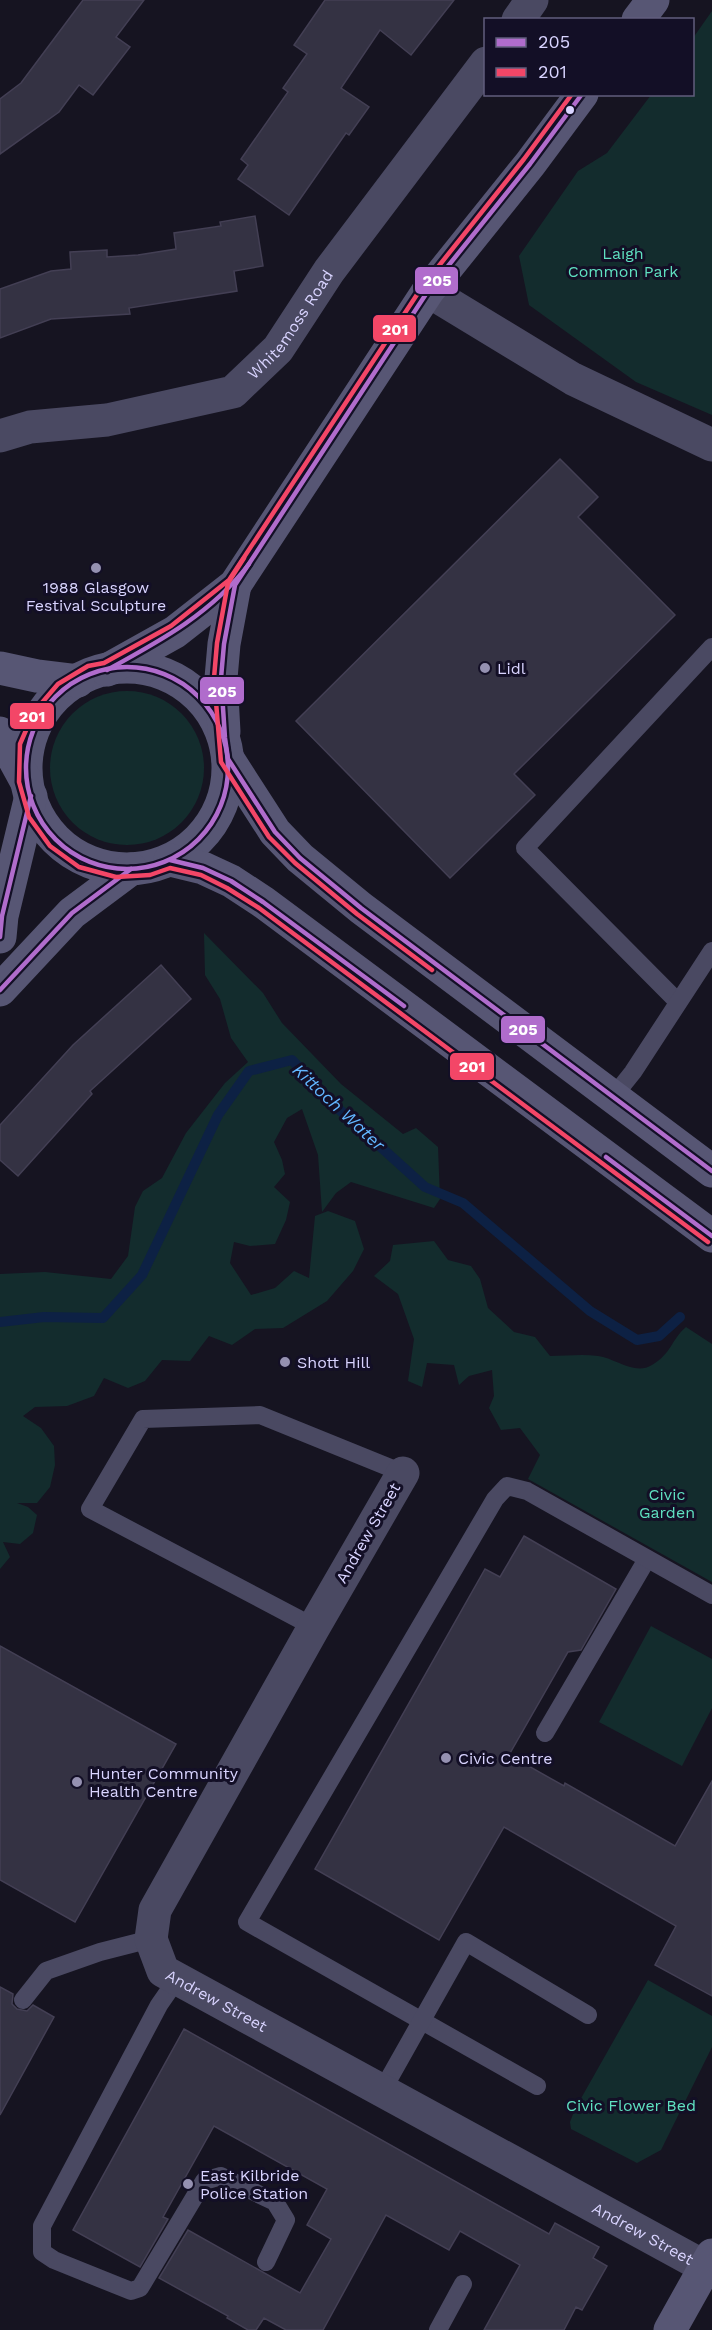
<svg xmlns="http://www.w3.org/2000/svg" width="712" height="2330" viewBox="0 0 712 2330" font-family="'Work Sans',sans-serif">
<rect width="100%" height="100%" fill="#161421"/>
<g fill="#132c2d">
<polygon points="712,11 712,415 636,382 529,305 519,256 578,171 607,153 651,95 692,94 693,38"/>
<circle cx="127" cy="768" r="77"/>
<polygon points="204,933 263,993 282,1023 341,1084 403,1134 416,1128 438,1147 440,1199 434,1208 351,1182 336,1193 322,1212 318,1155 302,1109 287,1118 274,1142 282,1160 285,1174 274,1187 290,1202 286,1220 275,1244 250,1246 234,1242 230,1263 251,1295 275,1288 294,1271 309,1278 315,1216 328,1211 355,1221 364,1249 353,1271 327,1301 283,1328 255,1329 232,1345 209,1336 190,1361 162,1360 145,1381 128,1388 104,1378 94,1396 67,1406 35,1407 23,1416 41,1428 54,1446 55,1465 50,1487 37,1503 17,1503 28,1507 37,1515 33,1533 20,1544 3,1542 10,1557 0,1569 0,1274 45,1272 111,1279 128,1256 135,1207 143,1191 162,1178 186,1133 225,1083 248,1062 231,1038 220,999 205,975"/>
<path d="M434,1241L448,1260L471,1266L480,1279L488,1308L514,1332L535,1337L550,1356C566,1356 582,1354 598,1356C615,1358 635,1376 652,1365C672,1353 671,1340 686,1327L712,1344V1582L528,1479L540,1455L520,1428L501,1430L489,1408L494,1396L492,1370L469,1376L459,1385L454,1365L427,1363L422,1387L408,1381L414,1339L398,1294L374,1276L390,1261L393,1245Z"/>
<polygon points="651,1626 712,1659 712,1708 682,1766 599,1722"/>
<polygon points="648,1980 712,2016 712,2047 661,2150 637,2163 571,2129 570,2122 575,2109"/>
</g>
<g fill="none" stroke-linecap="round" stroke-linejoin="round">
<polyline stroke="#0d2144" stroke-width="10" points="0,1322 44,1317 103,1318 142,1275 218,1115 249,1071 292,1060 331,1102 425,1187 463,1203 590,1311 637,1340 659,1336 680,1317"/>
</g>
<g fill="#343243" stroke="#433f54" stroke-width="1.5">
<polygon points="83,0 144,0 116,37 130,47 93,95 79,85 59,112 0,154 0,99 21,83"/>
<polygon points="325,0 454,0 411,55 380,30 341,88 369,107 349,135 346,133 289,215 238,179 248,165 241,159 288,92 283,88 307,54 294,45"/>
<polygon points="255,216 263,266 234,271 237,291 129,308 130,314 51,319 0,338 0,289 51,271 71,269 70,252 107,250 107,257 138,255 176,249 174,233 221,226 220,222"/>
<polygon points="560,459 598,497 578,517 675,615 514,774 535,795 450,878 296,721"/>
<polygon points="161,965 191,999 90,1091 92,1094 18,1176 0,1160 0,1125 73,1045"/>
<polygon points="524,1536 616,1589 581,1650 568,1652 509,1755 564,1786 565,1783 675,1846 712,1781 712,1996 655,1965 676,1926 504,1827 439,1940 315,1869 485,1569 500,1577"/>
<polygon points="0,1646 176,1744 75,1922 0,1880"/>
<polygon points="0,1987 13,1994 12,2004 17,2009 27,2011 33,2005 54,2017 0,2115"/>
<polygon points="184,2029 549,2234 555,2223 599,2247 593,2258 607,2266 582,2310 576,2307 564,2330 484,2330 520,2265 460,2231 449,2250 386,2215 323,2330 286,2330 264,2318 256,2330 248,2330 227,2318 228,2316 159,2278 188,2230 300,2293 331,2239 307,2225 327,2189 214,2126 163,2217 168,2219 140,2267 73,2230"/>
</g>
<g fill="none" stroke-linecap="round" stroke-linejoin="round">
<g stroke="#4a4962" stroke-width="18">
<polyline points="678,1002 525,848 712,647"/>
<polyline points="613,1097 633,1072 712,951"/>
<polyline points="314,1627 90,1509 143,1419 260,1415 403,1473"/>
<polyline points="545,1733 647,1559"/>
<polyline points="177,1979 159,2005 42,2226 42,2252 54,2260 131,2291 140,2288 204,2181 221,2176 275,2202 286,2220 266,2262"/>
<polyline points="23,2000 46,1971 100,1952 151,1939"/>
<polyline points="537,2086 247,1922 495,1499 507,1486 527,1491 712,1595"/>
<polyline points="382,2091 466,1942 588,2015"/>
<polyline points="438,2330 463,2284"/>
</g>
<g stroke="#4a4962" stroke-width="33">
<polyline points="518,20 532,0"/>
<polyline points="428,291 573,379 712,445"/>
<path id="s1" d="M0,436L30,427L107,420L233,392L278,349L329,271L486,63"/>
<path id="s2" d="M403,1473L314,1627L155,1910L151,1939L163,1971L705,2267"/>
</g>
<g stroke="#575674" stroke-width="33">
<polyline points="638,20 653,0"/>
<circle cx="127" cy="768" r="101"/>
<polyline points="0,668 37,676 78,681"/>
<polyline points="107,670 175,632 235,585 428,291 530,164 582,94"/>
<polyline points="224,732 221,678 224,644 235,585"/>
<polyline points="0,733 26,781"/>
<polyline points="228,759 275,832 300,858 361,908 712,1171"/>
<polyline points="170,860 203,868 231,881 263,902 712,1236"/>
<polyline points="0,937 2,916 31,796"/>
<polyline points="0,990 72,913 131,869"/>
<polyline points="670,2330 712,2255"/>
</g>
<defs>
<g id="bus-1">
<polyline points="582,94 530,164 428,291 235,585 224,644 221,678 225,738 228,759 275,832 300,858 361,908 712,1171"/>
<circle cx="127" cy="768" r="101"/>
<path d="M107,670C160,641 212,613 249,564"/>
<polyline points="170,860 203,868 231,881 263,902 404,1006"/>
<polyline points="0,937 2,916 31,796"/>
<polyline points="0,990 72,913 131,869"/>
<polyline points="606,1157 712,1236"/>
</g>
<g id="bus-2">
<polyline points="572,94 524,159 422,287 229,580 171,626 104,663 88,666 58,684 34,712 20,744 19,782 29,817 50,846 79,867 116,877 150,875 170,868 201,875 227,888 259,908 708,1242"/>
<polyline points="244,558 228,583 217,643 214,678 221,762 269,837 295,863 357,914 432,970"/>
</g>
</defs>
<use href="#bus-1" stroke="#130f26" stroke-width="9"/>
<use href="#bus-2" stroke="#130f26" stroke-width="9"/>
<use href="#bus-1" stroke="#b06ccc" stroke-width="4.5"/>
<use href="#bus-2" stroke="#f34667" stroke-width="4.5"/>
</g>
<circle fill="#d9d4ff" stroke="#130f26" stroke-width="2" cx="570" cy="110" r="5"/>
<g fill="#9591b1" stroke="#130f26" stroke-width="2">
<circle cx="96" cy="568" r="6"/>
<circle cx="485" cy="668" r="6"/>
<circle cx="285" cy="1362" r="6"/>
<circle cx="446" cy="1758" r="6"/>
<circle cx="77" cy="1782" r="6"/>
<circle cx="188" cy="2184" r="6"/>
</g>
<g text-anchor="middle" dominant-baseline="central" stroke-width="6" stroke-linejoin="round" paint-order="stroke">
<g font-size="16" fill="#5fe0c0" stroke="#130f26">
<text x="623" y="253">Laigh<tspan x="623" dy="18">Common Park</tspan></text>
<text x="667" y="1494">Civic<tspan x="667" dy="18">Garden</tspan></text>
<text x="631" y="2105">Civic Flower Bed</text>
</g>
<g font-size="16" fill="#d9d4ff" stroke="#130f26">
<text stroke="none"><textPath href="#s1" startOffset="327">Whitemoss Road</textPath></text>
<text transform="translate(368 1533) rotate(-60)">Andrew Street</text>
<text stroke="none"><textPath href="#s2" startOffset="627">Andrew Street</textPath></text>
<text stroke="none"><textPath href="#s2" startOffset="1113">Andrew Street</textPath></text>
</g>
<g font-size="16" fill="#d9d4ff" stroke="#130f26" text-anchor="start">
<text x="96" y="587" text-anchor="middle">1988 Glasgow<tspan x="96" dy="18">Festival Sculpture</tspan></text>
<text x="497" y="668">Lidl</text>
<text x="297" y="1362">Shott Hill</text>
<text x="458" y="1758">Civic Centre</text>
<text x="89" y="1773">Hunter Community<tspan x="89" dy="18">Health Centre</tspan></text>
<text x="200" y="2175">East Kilbride<tspan x="200" dy="18">Police Station</tspan></text>
</g>
<g font-size="18" font-style="italic" fill="#62b6ff" stroke="#130f26">
<text transform="translate(339 1107) rotate(43)">Kittoch Water</text>
</g>
</g>
<g stroke="#130f26" stroke-width="2">
<rect x="414" y="266" width="45" height="29" rx="6" fill="#b06ccc"/>
<rect x="372" y="314" width="45" height="29" rx="6" fill="#f34667"/>
<rect x="199" y="676" width="46" height="29" rx="6" fill="#b06ccc"/>
<rect x="9" y="702" width="46" height="28" rx="6" fill="#f34667"/>
<rect x="500" y="1015" width="46" height="29" rx="6" fill="#b06ccc"/>
<rect x="449" y="1052" width="46" height="29" rx="6" fill="#f34667"/>
</g>
<g font-size="16" text-anchor="middle" font-weight="bold" fill="#fff">
<text x="437" y="286">205</text>
<text x="395" y="335">201</text>
<text x="222" y="697">205</text>
<text x="32" y="722">201</text>
<text x="523" y="1035">205</text>
<text x="472" y="1072">201</text>
</g>
<rect x="484" y="18" width="210" height="78" fill="#130f26" stroke="#625e7d" stroke-width="1.5"/>
<rect x="496" y="38" width="30" height="9" fill="#b06ccc" stroke="#625e7d" stroke-width="1.5"/>
<text x="538" y="48" font-size="18" fill="#d9d4ff">205</text>
<rect x="496" y="68" width="30" height="9" fill="#f34667" stroke="#625e7d" stroke-width="1.5"/>
<text x="538" y="78" font-size="18" fill="#d9d4ff">201</text>
</svg>
